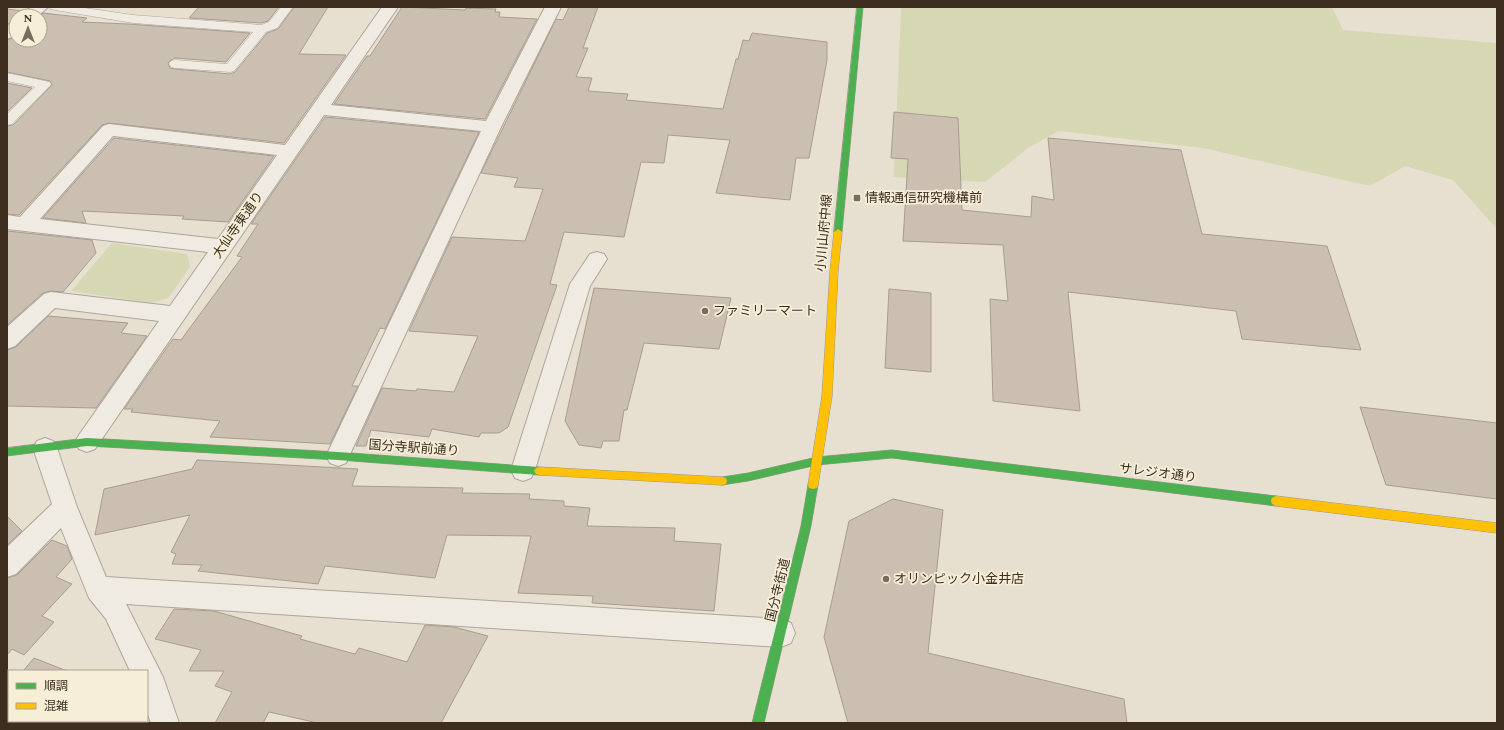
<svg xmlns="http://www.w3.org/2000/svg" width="1504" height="730" viewBox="0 0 1504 730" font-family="Spectral,'Noto Sans JP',serif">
<rect width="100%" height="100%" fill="#e7e0d1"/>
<g fill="#d6d7b3">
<polygon points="901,7 1332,7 1343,30 1497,43 1497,229 1453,180 1405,166 1370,186 1203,148 1059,131 1028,148 985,182 894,177"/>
<polygon points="112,243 187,254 190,267 168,298 151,303 71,291"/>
</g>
<g fill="#cbbfb2" stroke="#a89c90">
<polygon points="199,7 279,7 268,21 261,23 189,18"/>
<polygon points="294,7 328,7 299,54 346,55 284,143 109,123 102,125 19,215 7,214 7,126 13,125 52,85 50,81 7,72 7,40 16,37 16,40 40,40 40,16 43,13 87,18 82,22 128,24 250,33 226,62 175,58 171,60 168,63 170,68 175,69 230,74 235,72 267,33 278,29"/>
<polygon points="402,7 465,10 466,8 496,9 495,12 500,12 499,17 537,19 485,119 334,104 367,56 370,56"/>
<polygon points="569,7 598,7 583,48 588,48 576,77 592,78 588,91 628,94 626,100 723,109 736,59 738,59 743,40 749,41 752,33 827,42 827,60 809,158 796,158 790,200 716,193 730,140 668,135 664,163 641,162 624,237 564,232 550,284 557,285 508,427 499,433 481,433 479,437 432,429 429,437 371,430 366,446 356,446 382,388 416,391 417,389 454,392 478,336 409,331 452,237 525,241 543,189 514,187 518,178 481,173 556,19 563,20"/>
<polygon points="7,9 24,11 20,16 16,16 16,21 7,24"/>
<polygon points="7,83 32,88 7,112"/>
<polygon points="894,112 958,118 962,210 1031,217 1032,196 1054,200 1048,138 1181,150 1202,234 1327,246 1361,350 1242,339 1236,311 1068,292 1080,411 993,401 990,299 1008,301 1003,245 903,241 908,159 891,158"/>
<polygon points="325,117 479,132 385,329 380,328 352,386 358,386 330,444 210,437 220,421 131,412 133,409 124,409 173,339 181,340 242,257 237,256 258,224 251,224"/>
<polygon points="114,138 274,156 228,222 182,219 184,216 82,211 86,223 43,218"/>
<polygon points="7,231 92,240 96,253 63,292 51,291 43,293 7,325"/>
<polygon points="594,288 731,298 719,349 644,343 627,410 624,410 619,441 603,441 601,448 579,445 565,421"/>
<polygon points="889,289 931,293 931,372 885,368"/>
<polygon points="48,316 128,323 121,333 147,336 96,408 7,406 7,350 16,347"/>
<polygon points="1360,407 1497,423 1497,499 1386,485"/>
<polygon points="197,460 358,469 352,486 463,488 462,493 530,494 529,499 564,501 564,506 590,508 587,526 675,528 674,541 721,544 714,611 592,603 593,596 518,593 531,536 447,535 435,578 325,566 318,584 198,571 202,565 172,564 176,554 171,552 190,515 95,535 104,489 192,469"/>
<polygon points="893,499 943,510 928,653 1124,699 1127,723 848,723 824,637 849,521"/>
<polygon points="7,516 22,531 7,545"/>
<polygon points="52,540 67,546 72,559 56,577 72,584 42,616 54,622 24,655 12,649 7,655 7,578 17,575"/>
<polygon points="174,609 214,611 302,636 300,639 355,654 359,648 407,662 425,625 454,627 488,636 441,723 318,723 269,712 263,723 215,723 232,692 215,686 224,671 189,671 201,650 155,639"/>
<polygon points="34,658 67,671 23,671"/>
<polygon points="28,721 83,721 81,723 33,723"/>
</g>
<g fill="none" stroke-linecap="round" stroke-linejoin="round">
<defs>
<g id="lane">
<polygon points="49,7 78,7 133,15 261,25 269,22 281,7 293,7 277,28 266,32 234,71 230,72 175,68 171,67 169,64 171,61 175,60 227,64 253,32 133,23 55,10 51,9"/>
<polygon points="7,73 50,82 51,85 12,124 7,125 7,114 35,87 7,81"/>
</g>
<g id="street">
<polygon points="31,7 48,7 38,16 21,16"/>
<path d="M382,7H398L331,105L486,121L545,7H561L501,127L346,463L338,466L330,463L326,456L481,131L324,115L95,449L87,452L79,449L75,442L79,435L159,321L55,308L15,346L7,349V327L44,294L51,292L170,306L208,252L7,229V215L20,217L103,126L109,124L285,145ZM113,136L277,155L218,239L40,219Z"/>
<polygon points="16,22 16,35 7,39 7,26"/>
<polygon points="597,252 604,254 607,259 590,286 535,470 531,478 523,481 515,478 511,470 570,284 590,254"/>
<polygon points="45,438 53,441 57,448 77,507 106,577 781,619 791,623 795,633 791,643 781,647 126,604 163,677 179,723 151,723 147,712 147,671 130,671 106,619 89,598 61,528 16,574 7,577 7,547 52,504 33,448 37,441"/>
<rect x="110" y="721" width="30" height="2"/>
</g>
<g id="fast">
<polygon points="857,7 863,7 842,232 838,235 834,232"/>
<polygon points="87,438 338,452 539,467 542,468 544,471 542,474 539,475 338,460 87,446 7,456 7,448"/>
<polygon points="892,450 1276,496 1280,498 1281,501 1280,504 1276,506 892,458 817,465 748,481 722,485 718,484 717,481 718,478 722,477 748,473 817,457"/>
<polygon points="813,481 817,482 818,485 811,526 764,723 752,723 801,526 808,485 809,482"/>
</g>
<g id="slow">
<polygon points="838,229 842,232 838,271 832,396 818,485 817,488 813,489 809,488 808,485 822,396 830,271 834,232"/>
<polygon points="539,467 722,477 726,478 727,481 726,484 722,485 539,475 536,474 534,471 536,468"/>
<polygon points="1276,496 1497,523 1497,533 1276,506 1272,504 1271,501 1272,498"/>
</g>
</defs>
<use href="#lane" stroke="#ada599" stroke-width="1"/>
<use href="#street" stroke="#ada599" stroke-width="2"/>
<use href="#fast" stroke="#9c958a" stroke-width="1"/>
<use href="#slow" stroke="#9c958a" stroke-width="1"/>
<use href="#lane" fill="#efebe3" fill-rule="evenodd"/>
<use href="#street" fill="#efebe3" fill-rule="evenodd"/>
<use href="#fast" fill="#4caf50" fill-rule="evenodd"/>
<use href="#slow" fill="#ffc107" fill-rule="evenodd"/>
</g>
<g fill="#786c5e" stroke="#f7eed8" stroke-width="1.5">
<rect x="853" y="194" width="8" height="8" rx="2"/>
<circle cx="705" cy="311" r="4"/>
<circle cx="886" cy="579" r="4"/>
</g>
<g text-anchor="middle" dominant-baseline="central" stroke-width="3.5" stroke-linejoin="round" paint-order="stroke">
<g font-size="13" fill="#3d2e20" stroke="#f7eed8" text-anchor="start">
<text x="865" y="198">情報通信研究機構前</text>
<text x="713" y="311">ファミリーマート</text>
<text x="894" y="579">オリンピック小金井店</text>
</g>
<g font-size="13" fill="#3d2e20" stroke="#f7eed8">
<text transform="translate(238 225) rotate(-55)">大仙寺東通り</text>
<text transform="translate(824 233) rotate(-85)">小川山府中線</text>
<text transform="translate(414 448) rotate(4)">国分寺駅前通り</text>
<text transform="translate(1158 473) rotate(7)">サレジオ通り</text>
<text transform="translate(778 590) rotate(-76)">国分寺街道</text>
</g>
</g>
<rect width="1504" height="730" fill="none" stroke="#3d2e20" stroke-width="16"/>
<rect x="8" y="670" width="140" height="52" fill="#f7eed8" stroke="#ada18e"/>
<rect x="16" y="683" width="20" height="6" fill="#4caf50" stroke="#ada18e"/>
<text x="44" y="690" font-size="12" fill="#3d2e20">順調</text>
<rect x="16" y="703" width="20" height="6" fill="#ffc107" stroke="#ada18e"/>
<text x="44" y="710" font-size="12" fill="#3d2e20">混雑</text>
<g transform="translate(28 28)"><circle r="19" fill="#f7eed8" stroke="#ada18e"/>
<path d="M0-3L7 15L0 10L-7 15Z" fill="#786c5e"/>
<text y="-6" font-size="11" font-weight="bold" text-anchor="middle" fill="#3d2e20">N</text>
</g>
</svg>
